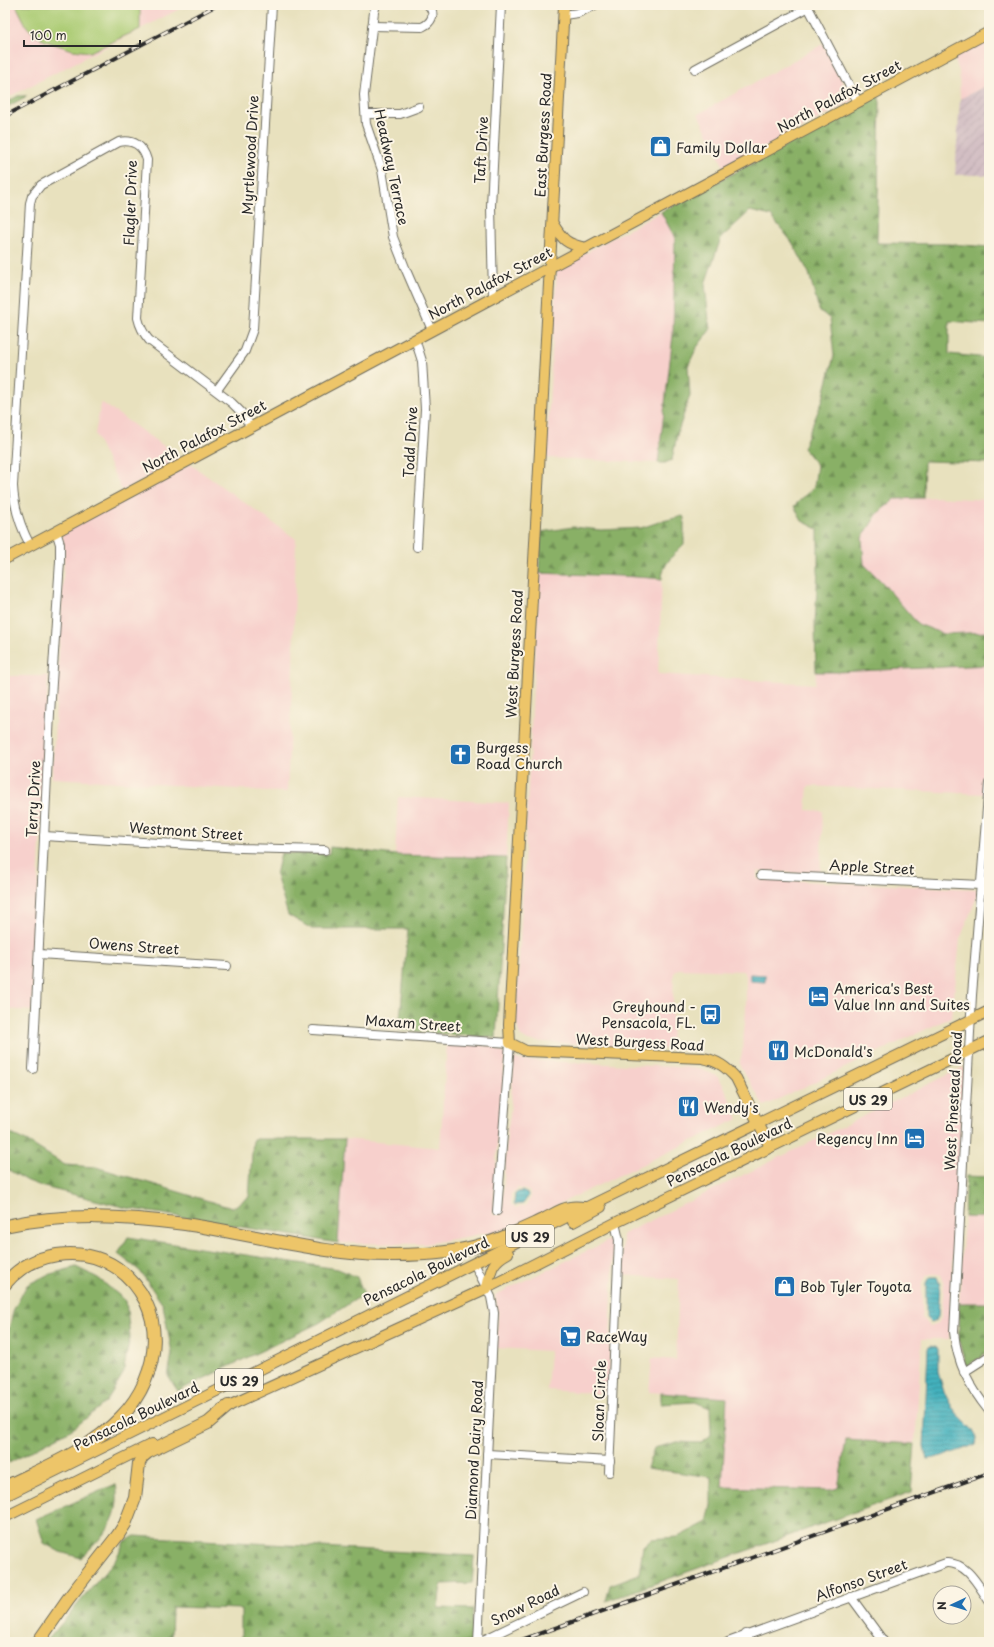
<svg xmlns="http://www.w3.org/2000/svg" width="994" height="1647" viewBox="0 0 994 1647" font-family="'Playpen Sans',sans-serif">
<defs>
<pattern id="industrial-furrows" width="10" height="10" patternUnits="userSpaceOnUse"><rect width="10" height="10" fill="#d2bec3"/><path d="M-1 1l2-2M0 10L10 0M9 11l2-2" fill="none" stroke="#b4a3a8"/></pattern>
<pattern id="forest-firs" width="22" height="20" patternUnits="userSpaceOnUse"><rect width="22" height="20" fill="#89b066"/><path d="M5 1l3.5 6h-7zM16 11l3.5 6h-7z" fill="#708f54"/></pattern>
<pattern id="water-rules" width="6" height="5" patternUnits="userSpaceOnUse"><rect width="6" height="5" fill="#42b1bd"/><path d="M0 2.5h6" fill="none" stroke="#37909a"/></pattern>
</defs>
<rect width="100%" height="100%" fill="#fcf5e5"/>
<filter id="ink" filterUnits="userSpaceOnUse"><feTurbulence type="fractalNoise" baseFrequency=".025" numOctaves="2"/><feDisplacementMap in="SourceGraphic" scale="8" xChannelSelector="R" yChannelSelector="G"/><feConvolveMatrix kernelMatrix="1 2 1 2 8 2 1 2 1" color-interpolation-filters="sRGB"/></filter>
<filter id="wash" filterUnits="userSpaceOnUse"><feTurbulence type="fractalNoise" baseFrequency=".012" numOctaves="4" result="noise"/><feDisplacementMap in="SourceGraphic" scale="16" xChannelSelector="R" yChannelSelector="G"/><feGaussianBlur stdDeviation="0.9" result="paint"/><feColorMatrix in="noise" values="0 0 0 0 0 0 0 0 0 0 0 0 0 0 0 0 0 1.4 0 .05"/><feComposite in="paint" operator="in"/></filter>
<g filter="url(#wash)">
<rect width="100%" height="100%" fill="#e8e1be"/>
<g fill="#f7d0cc" fill-rule="evenodd">
<polygon points="5,5 187,5 5,99"/>
<polygon points="989,37 989,84 960,99 959,71 953,56"/>
<polygon points="823,44 852,101 725,169 698,114"/>
<polygon points="661,212 675,238 673,335 658,463 546,458 557,268 587,252 589,252 590,250"/>
<polygon points="101,402 182,459 122,491 95,434"/>
<polygon points="190,464 296,539 293,667 287,792 52,778 64,561 64,544 61,533"/>
<polygon points="936,497 989,500 989,632 944,634 918,624 881,581 864,564 862,538 878,513 895,499"/>
<polygon points="539,573 594,576 616,575 662,579 658,674 815,684 816,672 837,672 989,665 989,711 984,794 808,786 806,810 823,811 820,874 757,871 757,879 977,889 976,899 960,939 952,1017 764,1106 739,1064 742,1054 746,1011 746,975 743,971 678,969 674,973 671,1049 528,1041 520,1036 516,1021"/>
<polygon points="5,676 48,676 32,1011 5,1009"/>
<polygon points="398,797 509,803 506,858 395,855"/>
<path d="M447,1043L496,1046L497,1049L505,1054L501,1115L498,1131L493,1215H502L507,1132L510,1115L514,1058L519,1060L697,1068L717,1076L724,1086L738,1119L504,1230L425,1244L338,1243L345,1139L440,1148ZM518,1188L529,1191L531,1197L526,1206L516,1208L511,1204V1194Z"/>
<path d="M964,1067L949,1339H922L915,1444L846,1441L839,1488L830,1490L722,1487L727,1398L649,1392L652,1358L676,1360L679,1279L622,1275L623,1234ZM931,1274H937L940,1275L944,1285L941,1318L938,1323L930,1326L927,1324L922,1318V1283L926,1276Z"/>
<polygon points="964,1217 989,1218 989,1303 959,1303"/>
<polygon points="614,1238 608,1394 547,1390 550,1351 496,1348 498,1313 495,1295"/>
</g>
<polygon fill="url(#industrial-furrows)" points="989,84 989,175 955,175 960,99"/>
<g fill="url(#forest-firs)" stroke="#5a6e48">
<polygon points="18,96 27,96 5,108 5,103"/>
<polygon points="878,96 880,102 877,243 950,244 989,247 989,324 949,321 949,354 989,358 989,463 924,461 923,498 895,499 878,513 862,538 864,564 881,581 918,624 944,634 989,632 989,665 837,672 816,672 815,623 818,569 818,529 802,521 794,506 814,487 817,465 803,448 823,399 834,356 830,319 819,310 809,273 792,242 771,216 750,211 721,238 705,284 710,330 697,347 688,366 690,395 677,435 672,460 665,463 658,463 673,335 675,238 661,212"/>
<path d="M683,516L684,518V544C674,554 662,565 662,579C621,575 580,575 539,573L541,532L573,527L601,530L641,528L659,522Z"/>
<polygon points="330,847 395,855 506,858 496,1038 399,1030 408,929 312,929 288,915 276,875 281,853 329,854"/>
<polygon points="5,1131 28,1142 65,1165 96,1167 232,1208 249,1197 253,1139 345,1139 338,1243 127,1208 44,1187 28,1181 5,1168"/>
<polygon points="966,1176 989,1177 989,1218 964,1217"/>
<polygon points="128,1237 338,1269 357,1277 364,1294 319,1323 178,1391 168,1376 172,1353 163,1305 140,1271 118,1254"/>
<polygon points="76,1267 98,1278 126,1301 130,1336 123,1374 106,1402 74,1428 9,1463 5,1435 5,1343 14,1309 27,1285 47,1275"/>
<polygon points="959,1303 989,1303 989,1351 966,1367 959,1341"/>
<polygon points="661,1393 727,1398 722,1487 830,1490 838,1488 846,1440 915,1444 911,1492 606,1601 610,1585 639,1574 643,1546 651,1539 678,1537 707,1522 711,1505 711,1477 647,1468 654,1448 677,1442 701,1443 711,1435 710,1408 695,1402 661,1404"/>
<path d="M116,1484C122,1519 104,1535 81,1558L60,1552L44,1543L36,1519Z"/>
<polygon points="135,1536 474,1556 472,1583 441,1584 438,1608 473,1609 471,1642 241,1642 241,1609 172,1607 171,1642 46,1642 116,1559 124,1542"/>
</g>
<polygon fill="#accc74" stroke="#6c7c50" points="16,5 140,5 140,29 90,52 73,50 45,41 35,35 27,27"/>
<g fill="url(#water-rules)" stroke="#366e74">
<polygon points="750,974 765,975 765,982 750,981"/>
<polygon points="522,1191 528,1194 528,1197 523,1204 515,1205 514,1203 515,1194 518,1192"/>
<polygon points="931,1277 937,1277 940,1285 938,1317 936,1320 930,1322 926,1318 926,1283 928,1279"/>
<path d="M930,1346L935,1347L938,1349V1371L944,1392L952,1407L961,1418L972,1429L977,1438L976,1444C965,1449 939,1458 927,1459L924,1447L928,1348Z"/>
</g>
</g>
<g filter="url(#ink)">
<g fill="none" stroke-linecap="round" stroke-linejoin="round">
<defs>
<g id="minor">
<polyline points="376,5 374,12 364,95 366,124 382,170 393,237 406,270 432,330"/>
<polyline points="807,5 858,102"/>
<polyline points="564,15 578,13 595,5"/>
<path d="M372,26L422,27C431,23 437,14 428,5"/>
<polyline points="695,69 809,7"/>
<polyline points="366,114 400,114 419,107"/>
<polyline points="493,297 491,206 501,5"/>
<polyline points="415,339 422,361 425,409 417,547"/>
<polyline points="217,390 245,351 253,329 272,5"/>
<path d="M30,545C20,526 14,508 13,486L30,203L32,196L41,185L119,142C134,139 143,146 147,160L138,318C140,327 143,333 149,340L232,403L241,412L251,427"/>
<path d="M989,783L972,995L954,1332C957,1364 970,1387 989,1411"/>
<polyline points="44,836 241,848 325,850"/>
<polyline points="761,875 981,885"/>
<polyline points="39,954 227,966"/>
<polyline points="313,1030 510,1043 497,1211"/>
<polyline points="33,1069 50,713 60,561 60,544 56,531"/>
<polyline points="474,1263 491,1297 494,1313 478,1642"/>
<polyline points="964,1372 989,1356"/>
<polyline points="487,1454 610,1461"/>
<polyline points="609,1472 619,1240 615,1223"/>
<polyline points="851,1597 884,1642"/>
<polyline points="746,1634 750,1642"/>
<polyline points="479,1642 583,1592"/>
<path d="M728,1642L946,1563C967,1562 978,1585 989,1601"/>
</g>
<g id="major">
<path d="M564,5L509,1025L510,1043L526,1051L703,1058C718,1061 726,1067 736,1078L770,1147"/>
<path d="M553,224C563,240 566,244 586,248"/>
<polyline points="5,559 989,32"/>
<polyline points="573,1222 601,1207"/>
<path d="M487,1288C491,1270 491,1262 508,1253"/>
<polyline points="222,1409 487,1288 615,1223 989,1041"/>
<polyline points="5,1496 585,1208 989,1011"/>
<polyline points="5,1517 152,1444"/>
</g>
<g id="highway">
<path d="M5,1226C65,1213 125,1216 185,1224C255,1234 323,1256 394,1255C424,1255 456,1253 484,1244C505,1238 525,1228 545,1219C553,1215 562,1209 570,1208C575,1207 581,1208 585,1208"/>
<path d="M5,1284C18,1268 37,1258 57,1255C78,1252 100,1256 117,1268C169,1305 162,1375 121,1417C90,1450 45,1467 5,1487"/>
<polyline points="38,1642 68,1599 118,1535 125,1524 135,1498 139,1463 142,1457 148,1452 208,1423 228,1406"/>
</g>
</defs>
<use href="#minor" stroke="#6d6b5e" stroke-width="10"/>
<use href="#major" stroke="#6d6b5e" stroke-width="12"/>
<use href="#highway" stroke="#6d6b5e" stroke-width="14"/>
<use href="#minor" stroke="#fff" stroke-width="8"/>
<use href="#major" stroke="#edc569" stroke-width="10"/>
<use href="#highway" stroke="#edc569" stroke-width="12"/>
<defs>
<g id="rail">
<polyline points="5,116 217,5"/>
<polyline points="516,1642 989,1473"/>
</g>
</defs>
<use href="#rail" stroke="#2b2b2b" stroke-width="4"/>
<use href="#rail" stroke="#fcf5e5" stroke-width="2.5" stroke-dasharray="8" stroke-linecap="butt"/>
</g>
</g>
<defs>
<symbol id="shop-square" viewBox="-11 -11 22 22"><rect x="-9" y="-9" width="18" height="18" rx="4" fill="#1f6fb2" stroke="#fcf5e5"/><path d="M-5-2.5h2.3a2.7 3.5 0 0 1 5.4 0H5L5.5 6h-11ZM-1.5-2.5h3a1.5 2.3 0 0 0-3 0Z" fill="#fff"/></symbol>
<symbol id="church-square" viewBox="-11 -11 22 22"><rect x="-9" y="-9" width="18" height="18" rx="4" fill="#1f6fb2" stroke="#fcf5e5"/><path d="M-1.2-6h2.4v3.5h3.3v2.4h-3.3V6h-2.4V-.1h-3.3v-2.4h3.3Z" fill="#fff"/></symbol>
<symbol id="hotel-square" viewBox="-11 -11 22 22"><rect x="-9" y="-9" width="18" height="18" rx="4" fill="#1f6fb2" stroke="#fcf5e5"/><path d="M-6-4.5h1.5V1H6V5H4.5V3h-9V5H-6ZM-4 0a1.8 1.8 0 1 1 3.6 0ZM.5 0V-2.5h3Q6-2.5 6 0Z" fill="#fff"/></symbol>
<symbol id="bus-square" viewBox="-11 -11 22 22"><rect x="-9" y="-9" width="18" height="18" rx="4" fill="#1f6fb2" stroke="#fcf5e5"/><path d="M-5-6H5V4H4V6H2V4H-2V6H-4V4H-5ZM-3.5-4V0h7V-4ZM-3.5 1.2v1.5H-2V1.2ZM2 1.2v1.5H3.5V1.2Z" fill="#fff"/></symbol>
<symbol id="restaurant-square" viewBox="-11 -11 22 22"><rect x="-9" y="-9" width="18" height="18" rx="4" fill="#1f6fb2" stroke="#fcf5e5"/><path d="M-5-6h1v4h1v-4h1v4h1v-4h1v5L-1.5 .5V6h-2V.5L-5-1ZM5-6V6H3V1.5H1.5Q1.5-4 5-6Z" fill="#fff"/></symbol>
<symbol id="supermarket-square" viewBox="-11 -11 22 22"><rect x="-9" y="-9" width="18" height="18" rx="4" fill="#1f6fb2" stroke="#fcf5e5"/><path d="M-6-5.5h2.5l.6 2H6L4.5 2H-2.5L-4.4-4H-6ZM-1.5 3.2a1.3 1.3 0 1 0 .1 0ZM3 3.2a1.3 1.3 0 1 0 .1 0Z" fill="#fff"/></symbol>
</defs>
<g fill-rule="evenodd">
<use href="#shop-square" x="648" y="134" width="25" height="25"/>
<use href="#church-square" x="448" y="742" width="25" height="25"/>
<use href="#hotel-square" x="806" y="984" width="25" height="25"/>
<use href="#bus-square" x="698" y="1002" width="25" height="25"/>
<use href="#restaurant-square" x="766" y="1038" width="25" height="25"/>
<use href="#restaurant-square" x="676" y="1094" width="25" height="25"/>
<use href="#hotel-square" x="902" y="1126" width="25" height="25"/>
<use href="#shop-square" x="772" y="1274" width="25" height="25"/>
<use href="#supermarket-square" x="558" y="1324" width="25" height="25"/>
</g>
<g text-anchor="middle" dominant-baseline="central" stroke-width="4" stroke-linejoin="round" paint-order="stroke">
<g fill="#fcf5e5" stroke="#6a6863" stroke-width="1">
<rect x="844" y="1088" width="48" height="22" rx="3"/>
<rect x="506" y="1225" width="48" height="22" rx="3"/>
<rect x="215" y="1369" width="48" height="22" rx="3"/>
</g>
<g font-size="13" font-weight="bold" fill="#2b2b2b">
<text x="868" y="1099">US 29</text>
<text x="530" y="1236">US 29</text>
<text x="239" y="1380">US 29</text>
</g>
<g font-size="14" fill="#2b2b2b" stroke="#fcf5e5">
<text transform="translate(839 96) rotate(-28)">North Palafox Street</text>
<text transform="translate(543 135) rotate(-87)">East Burgess Road</text>
<text transform="translate(481 150) rotate(-87)">Taft Drive</text>
<text transform="translate(250 155) rotate(-87)">Myrtlewood Drive</text>
<text transform="translate(392 167) rotate(78)">Headway Terrace</text>
<text transform="translate(130 203) rotate(-88)">Flagler Drive</text>
<text transform="translate(490 283) rotate(-28)">North Palafox Street</text>
<text transform="translate(204 436) rotate(-28)">North Palafox Street</text>
<text transform="translate(410 442) rotate(-87)">Todd Drive</text>
<text transform="translate(514 654) rotate(-87)">West Burgess Road</text>
<text transform="translate(33 799) rotate(-87)">Terry Drive</text>
<text transform="translate(186 831) rotate(4)">Westmont Street</text>
<text transform="translate(872 867) rotate(3)">Apple Street</text>
<text transform="translate(134 946) rotate(4)">Owens Street</text>
<text transform="translate(413 1023) rotate(4)">Maxam Street</text>
<text transform="translate(640 1042) rotate(3)">West Burgess Road</text>
<text transform="translate(953 1101) rotate(-87)">West Pinestead Road</text>
<text transform="translate(729 1152) rotate(-26)">Pensacola Boulevard</text>
<text transform="translate(426 1271) rotate(-26)">Pensacola Boulevard</text>
<text transform="translate(599 1401) rotate(-88)">Sloan Circle</text>
<text transform="translate(136 1416) rotate(-26)">Pensacola Boulevard</text>
<text transform="translate(474 1450) rotate(-87)">Diamond Dairy Road</text>
<text transform="translate(861 1580) rotate(-20)">Alfonso Street</text>
<text transform="translate(525 1605) rotate(-26)">Snow Road</text>
</g>
<g font-size="14" fill="#2b2b2b" stroke="#fcf5e5" text-anchor="start">
<text x="676" y="147">Family Dollar</text>
<text x="476" y="747">Burgess<tspan x="476" dy="16">Road Church</tspan></text>
<text x="834" y="988">America's Best<tspan x="834" dy="16">Value Inn and Suites</tspan></text>
<text x="696" y="1006" text-anchor="end">Greyhound -<tspan x="696" dy="16">Pensacola, FL.</tspan></text>
<text x="794" y="1051">McDonald's</text>
<text x="704" y="1107">Wendy's</text>
<text x="898" y="1138" text-anchor="end">Regency Inn</text>
<text x="800" y="1286">Bob Tyler Toyota</text>
<text x="586" y="1336">RaceWay</text>
</g>
</g>
<rect width="994" height="1647" fill="none" stroke="#fcf5e5" stroke-width="20"/>
<g transform="translate(952 1605) rotate(266)"><circle r="19" fill="#fcf5e5" stroke="#a8a49b"/>
<path d="M0-3L7 15L0 10L-7 15Z" fill="#1f6fb2"/>
<text y="-6" font-size="11" font-weight="bold" text-anchor="middle" fill="#2b2b2b">N</text>
</g>
<path d="M24 40v6h116v-6" fill="none" stroke="#2b2b2b" stroke-width="2"/>
<text x="30" y="40" font-size="12" fill="#2b2b2b" stroke="#fcf5e5" stroke-width="3" paint-order="stroke">100 m</text>
</svg>
